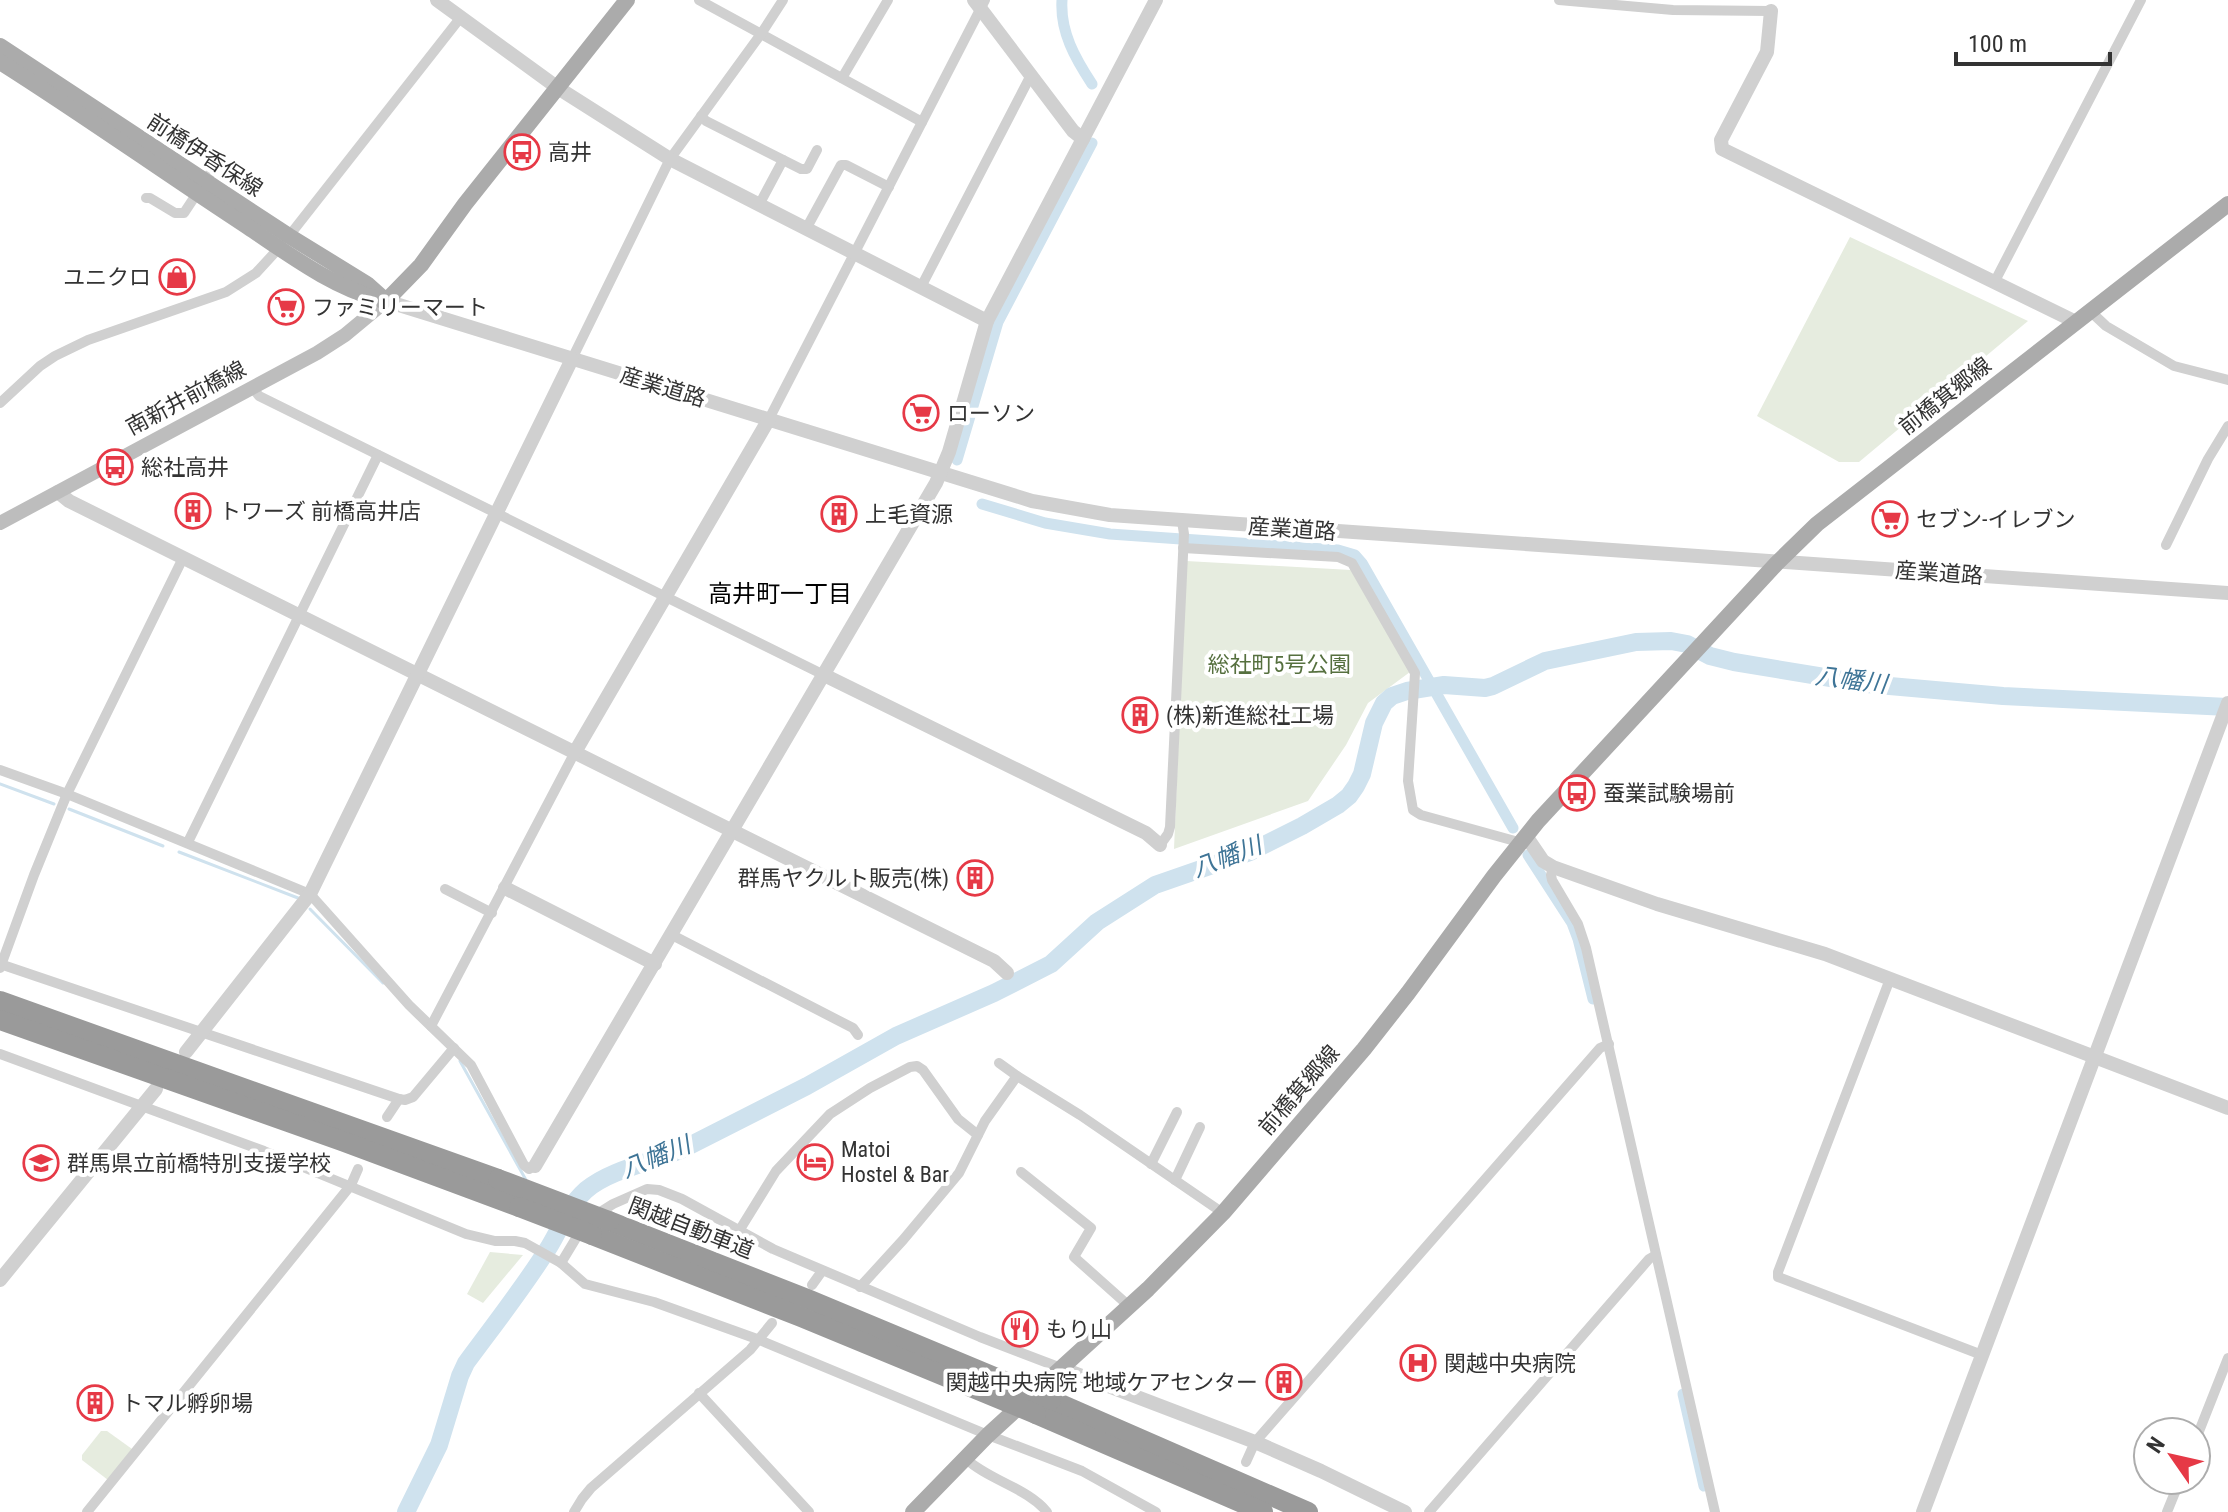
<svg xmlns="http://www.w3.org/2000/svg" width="2228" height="1512" viewBox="0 0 2228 1512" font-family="'Roboto Condensed','Noto Sans JP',sans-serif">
<rect width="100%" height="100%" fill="#fff"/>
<g fill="#e6ecdf">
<polygon points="1850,237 2028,321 1859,462 1839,462 1757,416"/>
<polygon points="1186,561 1351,570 1410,672 1368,703 1346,745 1308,801 1174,849"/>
<polygon points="490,1252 523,1255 483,1303 467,1294"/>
<polygon points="101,1431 107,1431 132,1449 108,1480 82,1460 82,1455"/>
</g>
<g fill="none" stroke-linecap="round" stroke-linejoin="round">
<g stroke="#cfe2ee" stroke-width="3">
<polyline points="0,784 54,804"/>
<polyline points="69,809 163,846"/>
<polyline points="179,852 298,898"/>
<polyline points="310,909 383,983"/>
<polyline points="460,1061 526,1180"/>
</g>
<g stroke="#cfe2ee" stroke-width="11">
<path d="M1062,0C1060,32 1075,58 1092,84"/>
<polyline points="957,460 998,322 1092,143"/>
<polyline points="982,504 1045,523 1110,534 1338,550 1355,555 1362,563 1513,828"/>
<polyline points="1528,855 1572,923 1578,939 1593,999"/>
<polyline points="1683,1394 1704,1486"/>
</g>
<path stroke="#cfe2ee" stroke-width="18" d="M406,1512L439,1445L460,1376L466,1363C494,1325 524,1287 549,1247C562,1226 567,1207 586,1190C611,1169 653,1162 683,1149L807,1086L896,1036L994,993L1051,964L1097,922L1155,885L1250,852L1302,826L1338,805L1349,796L1356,786L1362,774L1374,723L1384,703L1392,696L1407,691L1444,685L1485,688L1493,686L1545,661L1636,642L1671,641L1687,644L1710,656L1734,662L1867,684L2003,696L2228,707"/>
<g stroke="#d0d0d0" stroke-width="10">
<polyline points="699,0 922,122"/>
<polyline points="1559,0 1673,10 1771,11"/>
<polyline points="842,78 888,0"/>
<polyline points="701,116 706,121 801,169 807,169 817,150"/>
<polyline points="146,198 150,198 175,213 184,213 217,163"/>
<polyline points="759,205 783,160"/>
<polyline points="806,229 841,165 846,165 889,187"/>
<polyline points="289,236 461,17"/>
<polyline points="1995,281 2141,0"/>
<polyline points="921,287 1031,75"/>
<polyline points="2090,311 2106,326 2174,366 2228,380"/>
<polyline points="572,359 670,159 761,34 783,0"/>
<polyline points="252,387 259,396 824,675"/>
<polyline points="0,403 40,366 55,356 88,340 226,292 256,273 279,248"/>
<polyline points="769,419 985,0"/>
<polyline points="2166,545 2208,459 2228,426"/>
<polyline points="1183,548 1338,557 1352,563 1415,673 1408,781 1413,810 1421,815 1515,841 1519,844"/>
<polyline points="0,770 67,794 310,894 409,1005 471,1065 524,1165 529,1169 535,1166"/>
<polyline points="188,842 378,455"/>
<polyline points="1160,845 1168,834 1170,827 1184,534 1182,521"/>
<polyline points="1553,867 1551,875 1552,880 1578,924 1586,948 1715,1512"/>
<polyline points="445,889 492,913"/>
<polyline points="672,935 853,1028 858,1035"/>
<polyline points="0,964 399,1099 405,1100 413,1097 454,1048"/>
<polyline points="0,968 34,875 67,794 183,558"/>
<polyline points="1890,979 1778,1272 1778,1277 1982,1355"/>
<polyline points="431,1026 575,752"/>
<polyline points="0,1054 264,1151 466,1234 495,1241 515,1241 525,1243 561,1263 585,1284 654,1302 757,1339 988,1435 1082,1471 1156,1512"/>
<polyline points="999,1063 1017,1076 1080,1115 1223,1213"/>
<polyline points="387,1117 399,1099"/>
<polyline points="1151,1164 1177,1112"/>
<polyline points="1021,1172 1091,1228 1074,1257 1129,1306"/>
<polyline points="1175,1180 1200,1127"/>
<polyline points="594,1216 613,1204 647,1189 659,1190 682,1199 773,1249 980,1337 1061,1368"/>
<polyline points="739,1231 776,1171 830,1114 870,1088 910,1067 917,1066 923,1070 958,1119 978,1135"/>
<polyline points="561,1263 581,1230"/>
<polyline points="812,1285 822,1271"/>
<polyline points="860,1287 903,1240 959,1173 985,1121 1017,1076"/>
<polyline points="699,1393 809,1512"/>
<polyline points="2196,1439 2228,1358"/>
<path d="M965,1458C988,1480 1028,1488 1047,1512"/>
<polyline points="1246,1462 1255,1442 1600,1048 1609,1044"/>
<polyline points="87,1512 351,1185 358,1169"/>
<polyline points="574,1512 582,1499 591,1488 750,1350 772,1323"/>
<polyline points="1429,1512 1649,1259 1656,1255"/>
<polyline points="2167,1512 2180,1480"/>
</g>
<g stroke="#d0d0d0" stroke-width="14">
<polyline points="437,0 558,88 670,159 987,321"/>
<polyline points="974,0 1073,131 1083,139"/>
<polyline points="1771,11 1767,52 1721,140 1722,149 2076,322"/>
<polyline points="386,301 1032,501 1110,515 2228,593"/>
<polyline points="58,492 69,501 994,961 1007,973"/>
<polyline points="824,675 1146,833 1160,845"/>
<polyline points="575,752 769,419"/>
<polyline points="1526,836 1543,861 1553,867 1657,904 1825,954 2228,1108"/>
<polyline points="505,888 655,964"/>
<polyline points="186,1052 310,894 572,359"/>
<polyline points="535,1166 936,483 949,452 987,321 1156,0"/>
<polyline points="0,1280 156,1089"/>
<polyline points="1061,1368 1255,1442 1321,1471 1405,1512"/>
<polyline points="1923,1512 2228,703"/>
</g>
<polyline stroke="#bdbdbd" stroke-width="14" points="0,523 317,353 345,335 386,301"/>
<g stroke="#ababab" stroke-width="16">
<polyline points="0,46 289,236 367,284 386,301"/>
<path d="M0,62C84,115 165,173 248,227C290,255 332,287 381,300"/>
<polyline points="386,301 421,265 465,204 627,0"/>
<polyline points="913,1512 988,1435 1148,1289 1223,1213 1364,1049 1408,993 1494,876 1538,821 1777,563 1817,524 2228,204"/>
</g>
<g stroke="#9a9a9a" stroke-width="20">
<polyline points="0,1001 498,1179"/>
<polyline points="0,1020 342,1141 519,1207"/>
<polyline points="609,1221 810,1300 1021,1388"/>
<polyline points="592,1235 801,1317 1007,1402"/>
<polyline points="1051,1400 1308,1512"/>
<polyline points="1036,1414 1263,1512"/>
</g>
<g stroke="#9a9a9a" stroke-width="20">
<polyline points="498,1179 609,1221"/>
<polyline points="519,1207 592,1235"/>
<polyline points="1021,1388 1051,1400"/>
<polyline points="1007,1402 1036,1414"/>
</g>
</g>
<defs>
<symbol id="bus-ring" viewBox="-11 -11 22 22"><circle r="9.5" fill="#fff" stroke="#e63946" stroke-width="1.5"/><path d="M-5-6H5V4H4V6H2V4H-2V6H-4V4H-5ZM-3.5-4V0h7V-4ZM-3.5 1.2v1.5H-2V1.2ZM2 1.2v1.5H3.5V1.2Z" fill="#e63946"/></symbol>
<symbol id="shop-ring" viewBox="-11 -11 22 22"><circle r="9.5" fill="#fff" stroke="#e63946" stroke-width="1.5"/><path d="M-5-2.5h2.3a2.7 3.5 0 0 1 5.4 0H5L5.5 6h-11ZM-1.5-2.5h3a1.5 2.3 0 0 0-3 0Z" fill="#e63946"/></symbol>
<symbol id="supermarket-ring" viewBox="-11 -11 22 22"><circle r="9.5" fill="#fff" stroke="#e63946" stroke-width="1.5"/><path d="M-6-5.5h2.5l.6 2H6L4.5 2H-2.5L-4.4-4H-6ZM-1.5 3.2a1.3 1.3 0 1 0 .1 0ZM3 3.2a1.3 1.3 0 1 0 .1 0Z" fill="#e63946"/></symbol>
<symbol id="building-ring" viewBox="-11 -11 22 22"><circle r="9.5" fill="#fff" stroke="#e63946" stroke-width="1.5"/><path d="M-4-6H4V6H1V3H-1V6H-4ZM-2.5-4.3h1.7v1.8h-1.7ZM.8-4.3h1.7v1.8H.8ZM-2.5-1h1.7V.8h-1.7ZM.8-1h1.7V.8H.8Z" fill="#e63946"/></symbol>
<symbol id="hotel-ring" viewBox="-11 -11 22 22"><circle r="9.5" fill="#fff" stroke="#e63946" stroke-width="1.5"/><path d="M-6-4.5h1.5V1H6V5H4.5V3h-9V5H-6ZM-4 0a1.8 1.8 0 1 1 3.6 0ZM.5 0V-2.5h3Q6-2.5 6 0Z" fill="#e63946"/></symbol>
<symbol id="school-ring" viewBox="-11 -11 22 22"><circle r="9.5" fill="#fff" stroke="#e63946" stroke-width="1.5"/><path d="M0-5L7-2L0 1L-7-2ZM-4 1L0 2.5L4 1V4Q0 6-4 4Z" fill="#e63946"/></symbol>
<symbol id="restaurant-ring" viewBox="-11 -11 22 22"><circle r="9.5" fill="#fff" stroke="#e63946" stroke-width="1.5"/><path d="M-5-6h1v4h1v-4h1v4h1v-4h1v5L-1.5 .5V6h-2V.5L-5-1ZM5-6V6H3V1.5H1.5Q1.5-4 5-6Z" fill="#e63946"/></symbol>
<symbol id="hospital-ring" viewBox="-11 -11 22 22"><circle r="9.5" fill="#fff" stroke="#e63946" stroke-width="1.5"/><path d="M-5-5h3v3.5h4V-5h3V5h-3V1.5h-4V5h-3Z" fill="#e63946"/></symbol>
</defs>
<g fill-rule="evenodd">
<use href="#bus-ring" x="502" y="132" width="40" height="40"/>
<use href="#shop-ring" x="157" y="257" width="40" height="40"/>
<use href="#supermarket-ring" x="266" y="287" width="40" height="40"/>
<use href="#supermarket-ring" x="901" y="393" width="40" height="40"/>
<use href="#bus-ring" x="95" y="447" width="40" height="40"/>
<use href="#building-ring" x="173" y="491" width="40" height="40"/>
<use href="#building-ring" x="819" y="494" width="40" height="40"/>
<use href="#supermarket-ring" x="1870" y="499" width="40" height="40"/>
<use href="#building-ring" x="1120" y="695" width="40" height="40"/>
<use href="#bus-ring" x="1557" y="773" width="40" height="40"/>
<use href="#building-ring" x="955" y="858" width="40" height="40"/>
<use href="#hotel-ring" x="795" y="1142" width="40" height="40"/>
<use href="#school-ring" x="21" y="1143" width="40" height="40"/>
<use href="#restaurant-ring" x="1000" y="1309" width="40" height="40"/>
<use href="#hospital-ring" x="1398" y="1343" width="40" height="40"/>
<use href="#building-ring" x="1264" y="1362" width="40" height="40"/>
<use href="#building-ring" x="75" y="1383" width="40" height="40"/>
</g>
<g text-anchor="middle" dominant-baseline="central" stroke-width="8" stroke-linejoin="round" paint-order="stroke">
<g font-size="22" fill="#333" stroke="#fff" text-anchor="start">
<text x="548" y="152">高井</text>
<text x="151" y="277" text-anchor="end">ユニクロ</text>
<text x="312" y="307">ファミリーマート</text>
<text x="947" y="413">ローソン</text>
<text x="141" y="467">総社高井</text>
<text x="219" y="511">トワーズ 前橋高井店</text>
<text x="865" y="514">上毛資源</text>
<text x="1916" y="519">セブン-イレブン</text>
<text x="1166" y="715">(株)新進総社工場</text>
<text x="1603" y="793">蚕業試験場前</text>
<text x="949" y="878" text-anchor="end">群馬ヤクルト販売(株)</text>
<text x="841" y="1149">Matoi<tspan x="841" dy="25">Hostel &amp; Bar</tspan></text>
<text x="67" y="1163">群馬県立前橋特別支援学校</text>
<text x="1046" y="1329">もり山</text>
<text x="1444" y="1363">関越中央病院</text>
<text x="1258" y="1382" text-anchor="end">関越中央病院 地域ケアセンター</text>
<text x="121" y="1403">トマル孵卵場</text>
</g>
<g font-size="22" fill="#333" stroke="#fff">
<text transform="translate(205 155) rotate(33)">前橋伊香保線</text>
<text transform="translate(663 387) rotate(17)">産業道路</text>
<text transform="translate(1945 396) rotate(-38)">前橋箕郷線</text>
<text transform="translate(186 398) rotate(-28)">南新井前橋線</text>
<text transform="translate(1292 529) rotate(4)">産業道路</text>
<text transform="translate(1939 573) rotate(4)">産業道路</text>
<text transform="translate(1299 1090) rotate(-49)">前橋箕郷線</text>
<text transform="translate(691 1228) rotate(21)">関越自動車道</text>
</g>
<g font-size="22" fill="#56703f" stroke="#fff">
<text x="1279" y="664">総社町5号公園</text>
</g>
<g font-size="24" fill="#000" stroke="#fff">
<text x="780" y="594">高井町一丁目</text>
</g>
<g font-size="24" font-style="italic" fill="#3f7597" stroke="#fff">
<text transform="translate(1851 680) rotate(7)">八幡川</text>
<text transform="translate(1227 857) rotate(-21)">八幡川</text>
<text transform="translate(656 1157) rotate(-22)">八幡川</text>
</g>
</g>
<g transform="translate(2172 1456) rotate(304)"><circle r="38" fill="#ffffff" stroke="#adadad" stroke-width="2"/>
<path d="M0-6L14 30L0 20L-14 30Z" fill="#e63946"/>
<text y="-12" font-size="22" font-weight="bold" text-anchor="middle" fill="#333333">N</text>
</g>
<path d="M1956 52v12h154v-12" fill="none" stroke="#333333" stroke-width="4"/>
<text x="1968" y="52" font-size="24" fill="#333333" stroke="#ffffff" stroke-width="6" paint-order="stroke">100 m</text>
</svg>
